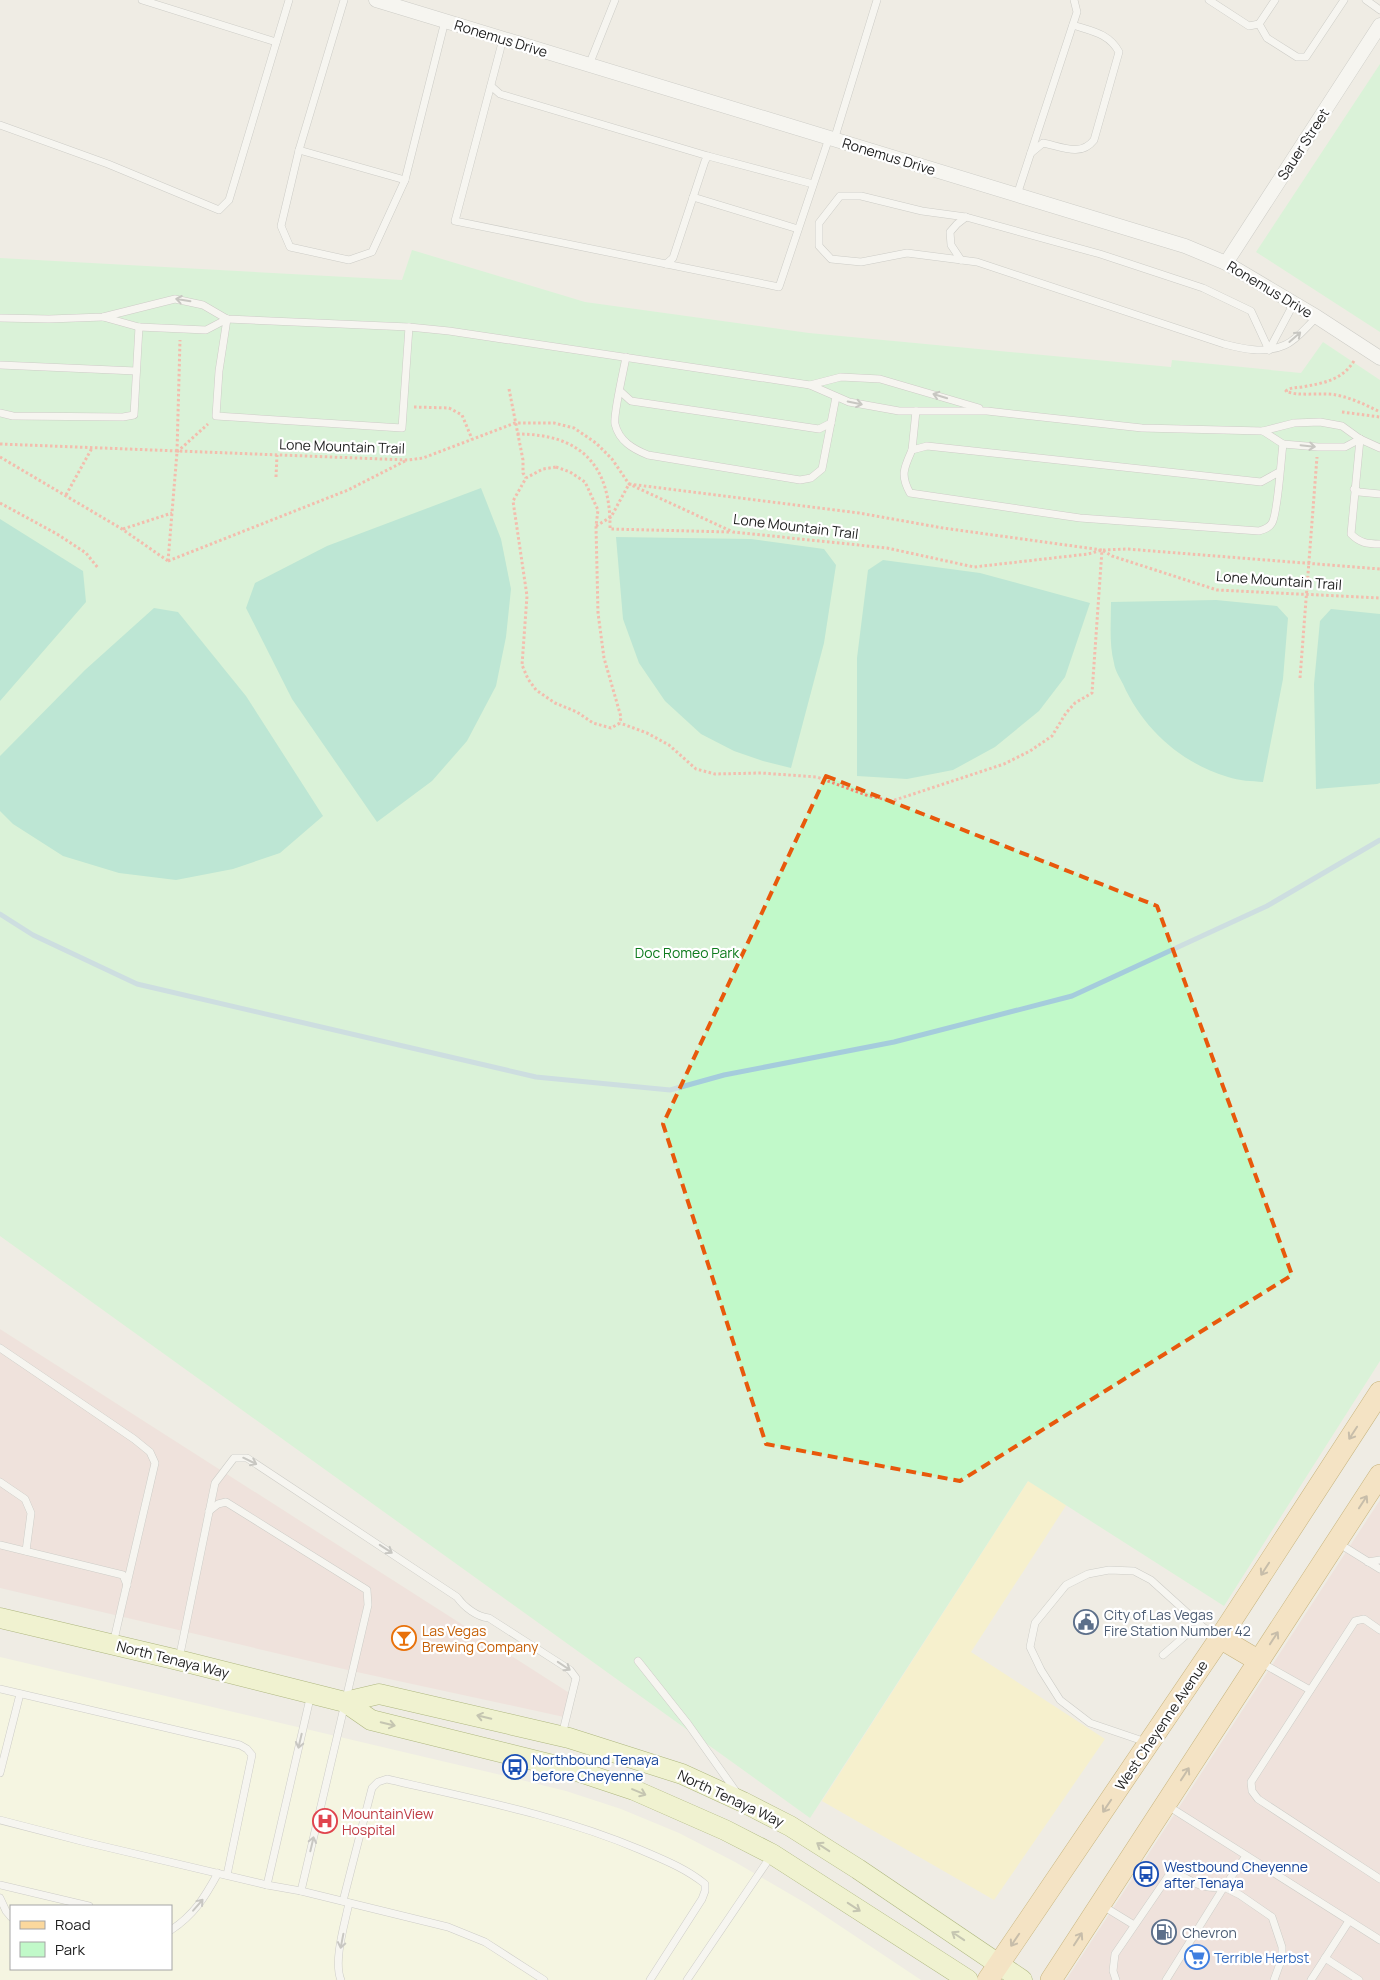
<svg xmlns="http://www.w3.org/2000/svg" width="1380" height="1980" viewBox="0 0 1380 1980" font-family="Manrope,sans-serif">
<rect width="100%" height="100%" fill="#efece4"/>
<g fill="#efd6d3">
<polygon points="0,1329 571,1694 564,1717 352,1671 0,1588"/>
<polygon points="1380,1500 1380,1980 1066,1980"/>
</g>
<path fill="#fcffdd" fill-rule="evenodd" d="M0,1657L501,1775L566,1791L621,1809L679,1833L735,1862L807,1904L921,1980H0ZM11,1906H171V1969H11Z"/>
<polygon fill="#fef4b2" points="1028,1481 1067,1504 971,1652 1105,1739 994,1900 822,1801"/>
<g fill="#c1f9c9">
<polygon points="1380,64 1380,332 1256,252"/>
<polygon points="412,250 585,302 809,333 1171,367 1172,360 1301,373 1323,342 1380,380 1380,1361 1224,1606 1028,1481 810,1818 0,1236 0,258 402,280"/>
</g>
<g fill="#82ddc0">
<polygon points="481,488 501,539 511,589 506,637 496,686 467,741 432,781 377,822 292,699 246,608 255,583 327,546"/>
<polygon points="0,519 83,571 86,602 0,701"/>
<polygon points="616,537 751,539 824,549 836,565 824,643 791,768 763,761 734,751 701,734 665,701 639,663 623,619"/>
<polygon points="883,560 980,573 1090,603 1065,677 1039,711 995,747 953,770 907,779 857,776 857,658 868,570"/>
<path d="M1216,600L1277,606L1288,618L1283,679L1263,782C1252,781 1239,781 1228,777C1181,763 1143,729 1123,684C1120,678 1115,671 1114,663C1109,644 1111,622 1111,602Z"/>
<polygon points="154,608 178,612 246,696 323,816 280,853 233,869 176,880 119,873 63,856 13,824 0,811 0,756 85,670"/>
<polygon points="1331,609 1380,614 1380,783 1377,784 1316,789 1314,684 1320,621"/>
</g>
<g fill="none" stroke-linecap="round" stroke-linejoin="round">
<polyline stroke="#a5ccdc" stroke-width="5" points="0,914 33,935 137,984 536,1077 670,1090 724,1075 894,1042 1072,996 1267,906 1380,840"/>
<defs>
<g id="service">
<polyline points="142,0 276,42"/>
<polyline points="344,0 299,150 281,226 290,247 349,260 372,252 405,180 445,21"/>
<polyline points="1209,0 1249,26 1259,24"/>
<polyline points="1275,0 1259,24 1267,38 1297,57 1306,57 1344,0"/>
<polyline points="1366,0 1380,10"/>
<polyline points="503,39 455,221 779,287 829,138"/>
<polyline points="589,65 615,0"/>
<polyline points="491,86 500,94 708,156"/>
<polyline points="0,125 108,164 219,210 229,200 289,0"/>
<polyline points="834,140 877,0"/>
<polyline points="299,150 405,180"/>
<path d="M1031,153L1043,143C1062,147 1081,157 1094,140L1119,52C1109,33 1091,31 1073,25"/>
<polyline points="1017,195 1077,12 1074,0"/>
<polyline points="693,197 798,229"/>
<polyline points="961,260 951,245 950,232 957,224 966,217"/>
<polyline points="666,264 673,258 705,161 708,156 813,184"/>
<polyline points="103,317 139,327 206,330 227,319"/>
<polyline points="0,318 49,319 103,317 175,299 203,305 227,319 409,327 449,331 810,385 849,402 899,411 987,411 1142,428 1263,431 1294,423 1320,422 1342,426 1360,439 1380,448"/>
<polyline points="227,319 219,371 216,416 402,428 409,327"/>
<path d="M1269,350L1251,311L1203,288L1100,254L966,217L922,211L861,196H840L819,223V246L831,259L861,262L907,253L977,262L1224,344C1243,349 1265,354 1285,345C1297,340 1307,326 1317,317"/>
<polyline points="1269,350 1294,303"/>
<path d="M626,357C624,369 613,415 615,424C619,441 633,449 648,455L800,480L811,478L822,469L836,397"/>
<polyline points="0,365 136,371"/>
<polyline points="810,385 841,377 880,379 979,408"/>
<polyline points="620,391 631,401 819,429 831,423"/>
<polyline points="0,413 13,416 123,417 134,415 139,327"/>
<polyline points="1263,431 1283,444 1318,447 1345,447 1360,439"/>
<path d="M1360,439L1351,534C1360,543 1367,544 1380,544"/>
<polyline points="912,450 916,411"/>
<path d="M1279,472L1261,482L927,446L912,450C904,468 900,475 910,493L1080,518L1259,531C1265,529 1269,528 1272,523C1278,513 1281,458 1283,444"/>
<polyline points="1354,489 1359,492 1380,494"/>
<polyline points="0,1348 134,1439 150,1452 155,1463 113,1644"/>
<polyline points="0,1482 25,1499 31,1513 26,1551"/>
<polyline points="209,1511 218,1504 226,1502 367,1590 368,1605 301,1891"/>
<polyline points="1338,1543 1380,1569"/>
<polyline points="0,1545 123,1575 127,1585"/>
<polyline points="1368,1562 1380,1560"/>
<polyline points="1380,1630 1364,1619 1355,1621 1251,1782 1252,1791 1258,1799 1380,1879"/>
<polyline points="1163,1655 1193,1629 1204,1628"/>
<path d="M179,1659L215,1483L234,1458H247L457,1597C464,1607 477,1617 489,1618L570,1670L576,1678L562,1735"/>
<polyline points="638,1661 688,1724 737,1793"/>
<polyline points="1260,1662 1310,1690"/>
<polyline points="0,1689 240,1745 247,1749 252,1755 227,1875"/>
<polyline points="1146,1742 1090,1723 1060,1700 1041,1670 1030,1647 1035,1623 1066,1585 1088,1574 1109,1570 1134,1571 1151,1580 1204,1628 1218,1637"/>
<polyline points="0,1773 20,1694"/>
<polyline points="1168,1806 1380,1940"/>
<polyline points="0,1820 85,1842 267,1885 301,1891 448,1927 485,1942 544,1980"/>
<polyline points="1246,1856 1224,1887 1240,1895 1272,1917 1282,1947 1282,1958 1274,1980"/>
<polyline points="0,1885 89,1906"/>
<polyline points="267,1885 311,1694"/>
<polyline points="0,1898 6,1911 11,1917"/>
<path d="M343,1901L372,1788L378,1782L387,1779C473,1799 559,1815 641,1850C664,1860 685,1868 705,1884V1891L702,1899L650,1980"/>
<polyline points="1103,1906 1134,1925"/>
<path d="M171,1930C194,1915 205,1897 218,1873"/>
<polyline points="1325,1958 1359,1980"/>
<path d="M341,1980C333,1961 345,1923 349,1903"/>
<polyline points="687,1980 771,1856"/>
<path d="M1116,1980L1113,1971L1115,1954L1169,1875L1177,1873C1194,1883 1204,1890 1224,1887L1166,1980"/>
<polyline points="1311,1980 1349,1921"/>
</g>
<g id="minor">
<polyline points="376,0 1185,246 1226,263 1317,317 1380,358"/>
<polyline points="1226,263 1380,25"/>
</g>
<g id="secondary">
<polyline points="0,1618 178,1660 345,1702 371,1720 577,1771 634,1790 725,1830 772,1854 968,1980"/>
<polyline points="345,1702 379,1694 569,1738 682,1774 743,1802 790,1826 858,1869 1022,1980"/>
</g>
<g id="primary">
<polyline points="1220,1638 1259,1661"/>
<polyline points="988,1980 1220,1638 1380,1392"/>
<polyline points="1051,1980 1380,1475"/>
</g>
</defs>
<use href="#service" stroke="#a5a5a5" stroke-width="8"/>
<use href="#minor" stroke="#a5a5a5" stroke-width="15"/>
<use href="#secondary" stroke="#607306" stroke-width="21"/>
<use href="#primary" stroke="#966e02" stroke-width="22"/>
<g stroke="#f8836c" stroke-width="3" stroke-dasharray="2.5 2.5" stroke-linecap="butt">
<path d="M1354,361C1342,380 1324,383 1302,387C1296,388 1291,387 1286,391C1297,397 1322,392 1336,395C1352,398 1366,405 1380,412"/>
<polyline points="509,389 523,460 523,473 526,478"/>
<polyline points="414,407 449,408 462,415 472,439"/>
<polyline points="1342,412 1380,417"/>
<path d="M517,434C581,434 611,465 610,529L730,532"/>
<polyline points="0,444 408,460 423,458 515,423 554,423 574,428 596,443 612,459 629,484 733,532 887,548 974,567 1088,554 1102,550 1112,556 1217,590 1380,598"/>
<polyline points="177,452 208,424"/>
<polyline points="0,457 122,529 168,561"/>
<polygon points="556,467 570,472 585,482 598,510 596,526 598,613 604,658 621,717 620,723 611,728 593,723 577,712 555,703 536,690 528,679 522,665 527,596 513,501 526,478 543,469"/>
<polyline points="276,477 277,455"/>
<polyline points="66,495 92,448"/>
<polyline points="0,503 57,534 86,553 98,568"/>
<polyline points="596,526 611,517 629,484 859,513 943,528 1102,550 1092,693 1075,703 1066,713 1052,736 1030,751 1004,764 892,801 866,795 817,777 761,773 715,774 696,769 669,745 647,733 620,723"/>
<polyline points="123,529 172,513"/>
<polyline points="1103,550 1127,549 1380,569"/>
<polyline points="168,561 348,490 407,460"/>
<polyline points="168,561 177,452 180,340"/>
<polyline points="1300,678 1317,457"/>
</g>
<use href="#service" stroke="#fff" stroke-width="7"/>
<use href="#minor" stroke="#fff" stroke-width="14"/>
<use href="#secondary" stroke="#f1f9b8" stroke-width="20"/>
<use href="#primary" stroke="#fbd89d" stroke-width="21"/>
</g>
<defs><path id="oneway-shaft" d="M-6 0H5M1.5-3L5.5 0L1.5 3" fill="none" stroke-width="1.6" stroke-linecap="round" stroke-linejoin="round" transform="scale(1.25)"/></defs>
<g stroke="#9a9a9a">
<use href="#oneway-shaft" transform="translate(183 300) rotate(-171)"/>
<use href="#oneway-shaft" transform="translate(1295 337) rotate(-41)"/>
<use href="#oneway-shaft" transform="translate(940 396) rotate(-163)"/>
<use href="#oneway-shaft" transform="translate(855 403) rotate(12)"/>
<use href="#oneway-shaft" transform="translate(1308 446) rotate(6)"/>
<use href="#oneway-shaft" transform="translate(250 1461) rotate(26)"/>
<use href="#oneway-shaft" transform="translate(386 1549) rotate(33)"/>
<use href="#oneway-shaft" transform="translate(564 1666) rotate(34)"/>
<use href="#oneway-shaft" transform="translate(300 1741) rotate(103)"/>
<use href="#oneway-shaft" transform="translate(312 1844) rotate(-77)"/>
<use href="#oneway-shaft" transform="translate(198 1905) rotate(-49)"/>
<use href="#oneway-shaft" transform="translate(342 1941) rotate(101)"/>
</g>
<g stroke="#988464">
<use href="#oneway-shaft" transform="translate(1353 1433) rotate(123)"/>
<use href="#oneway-shaft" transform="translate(1363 1502) rotate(-57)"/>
<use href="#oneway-shaft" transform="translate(1265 1569) rotate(123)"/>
<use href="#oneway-shaft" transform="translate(1274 1638) rotate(-57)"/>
<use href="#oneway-shaft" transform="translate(1185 1774) rotate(-57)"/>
<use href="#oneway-shaft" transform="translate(1107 1806) rotate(124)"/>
<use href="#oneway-shaft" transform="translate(1078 1939) rotate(-57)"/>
<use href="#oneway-shaft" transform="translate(1015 1940) rotate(124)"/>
</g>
<g stroke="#929673">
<use href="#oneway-shaft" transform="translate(484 1717) rotate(-167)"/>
<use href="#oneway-shaft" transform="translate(388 1724) rotate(14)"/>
<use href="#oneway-shaft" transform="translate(639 1792) rotate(23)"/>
<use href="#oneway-shaft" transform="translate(823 1847) rotate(-147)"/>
<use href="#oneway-shaft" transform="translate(854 1907) rotate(33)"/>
<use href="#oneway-shaft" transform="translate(958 1936) rotate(-146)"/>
</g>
<path d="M0 0H1380V1980H0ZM826,776L1157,906L1292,1275L960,1481L766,1444L663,1124Z" fill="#efece4" fill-opacity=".55" fill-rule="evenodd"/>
<path fill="none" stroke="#e8590c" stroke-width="4" stroke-dasharray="10 6" stroke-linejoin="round" d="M826,776L1157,906L1292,1275L960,1481L766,1444L663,1124Z"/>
<defs>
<symbol id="civic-ring" viewBox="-11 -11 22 22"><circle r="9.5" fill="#fff" stroke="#5c6f8a" stroke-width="1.5"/><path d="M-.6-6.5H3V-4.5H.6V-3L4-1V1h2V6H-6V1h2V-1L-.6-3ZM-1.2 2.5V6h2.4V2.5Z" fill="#5c6f8a"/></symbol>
<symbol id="bar-ring" viewBox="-11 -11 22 22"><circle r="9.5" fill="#fff" stroke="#e8710a" stroke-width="1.5"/><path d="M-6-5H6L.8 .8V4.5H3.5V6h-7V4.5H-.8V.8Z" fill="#e8710a"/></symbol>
<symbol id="bus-ring" viewBox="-11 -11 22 22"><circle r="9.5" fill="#fff" stroke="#1a4fb4" stroke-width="1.5"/><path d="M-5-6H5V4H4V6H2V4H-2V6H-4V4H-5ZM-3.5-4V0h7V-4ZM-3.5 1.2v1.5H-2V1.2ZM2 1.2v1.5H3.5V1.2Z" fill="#1a4fb4"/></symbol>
<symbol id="hospital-ring" viewBox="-11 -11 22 22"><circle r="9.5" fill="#fff" stroke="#e0444e" stroke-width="1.5"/><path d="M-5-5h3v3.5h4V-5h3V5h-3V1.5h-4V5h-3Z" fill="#e0444e"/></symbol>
<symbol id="fuel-ring" viewBox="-11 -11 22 22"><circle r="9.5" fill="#fff" stroke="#5c6f8a" stroke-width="1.5"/><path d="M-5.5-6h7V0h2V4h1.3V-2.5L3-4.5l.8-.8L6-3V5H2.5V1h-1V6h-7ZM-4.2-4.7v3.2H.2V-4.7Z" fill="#5c6f8a"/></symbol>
<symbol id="supermarket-ring" viewBox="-11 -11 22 22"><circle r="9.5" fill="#fff" stroke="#3f7fe0" stroke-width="1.5"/><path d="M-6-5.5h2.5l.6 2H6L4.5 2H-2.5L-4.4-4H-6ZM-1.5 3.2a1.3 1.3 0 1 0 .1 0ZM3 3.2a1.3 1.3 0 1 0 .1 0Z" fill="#3f7fe0"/></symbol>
</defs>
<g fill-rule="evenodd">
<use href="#civic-ring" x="1072" y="1608" width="28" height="28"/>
<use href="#bar-ring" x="390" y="1624" width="28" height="28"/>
<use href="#bus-ring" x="501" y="1753" width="28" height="28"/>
<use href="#hospital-ring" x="311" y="1807" width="28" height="28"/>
<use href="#bus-ring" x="1132" y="1860" width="28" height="28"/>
<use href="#fuel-ring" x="1150" y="1918" width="28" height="28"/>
<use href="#supermarket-ring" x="1183" y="1943" width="28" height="28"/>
</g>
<g text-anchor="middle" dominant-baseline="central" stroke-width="4.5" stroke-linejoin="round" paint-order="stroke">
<g font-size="14" fill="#1e1e1e" stroke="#fff">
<text transform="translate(501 38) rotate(17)">Ronemus Drive</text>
<text transform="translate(1303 144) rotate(-57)">Sauer Street</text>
<text transform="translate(889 156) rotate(17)">Ronemus Drive</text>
<text transform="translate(1270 289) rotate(31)">Ronemus Drive</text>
<text transform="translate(342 446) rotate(2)">Lone Mountain Trail</text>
<text transform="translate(796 526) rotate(7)">Lone Mountain Trail</text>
<text transform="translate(1279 580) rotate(4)">Lone Mountain Trail</text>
<text transform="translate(173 1659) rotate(14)">North Tenaya Way</text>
<text transform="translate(1161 1725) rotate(-56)">West Cheyenne Avenue</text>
<text transform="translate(731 1798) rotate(25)">North Tenaya Way</text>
</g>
<g font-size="14" fill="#0d7b1d" stroke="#fff">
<text x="687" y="952">Doc Romeo Park</text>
</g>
<g font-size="14" fill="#4e5e75" stroke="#fff" text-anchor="start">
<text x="1104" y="1614">City of Las Vegas<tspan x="1104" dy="16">Fire Station Number 42</tspan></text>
<text x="1182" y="1932">Chevron</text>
</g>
<g font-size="14" fill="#c56008" stroke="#fff" text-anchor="start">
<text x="422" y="1630">Las Vegas<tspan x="422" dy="16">Brewing Company</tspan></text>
</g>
<g font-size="14" fill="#164399" stroke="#fff" text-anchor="start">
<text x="532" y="1759">Northbound Tenaya<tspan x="532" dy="16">before Cheyenne</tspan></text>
<text x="1164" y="1866">Westbound Cheyenne<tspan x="1164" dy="16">after Tenaya</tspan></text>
</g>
<g font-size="14" fill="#be3a42" stroke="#fff" text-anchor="start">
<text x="342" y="1813">MountainView<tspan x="342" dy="16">Hospital</tspan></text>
</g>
<g font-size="14" fill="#366cbe" stroke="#fff" text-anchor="start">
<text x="1214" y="1957">Terrible Herbst</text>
</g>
</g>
<rect x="10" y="1905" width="162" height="65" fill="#ffffff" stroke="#a5a5a5"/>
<rect x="20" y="1921" width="25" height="8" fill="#fbd89d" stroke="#a5a5a5"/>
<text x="55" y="1930" font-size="15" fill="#1e1e1e">Road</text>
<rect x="20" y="1942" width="25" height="15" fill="#c1f9c9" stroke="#a5a5a5"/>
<text x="55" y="1955" font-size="15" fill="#1e1e1e">Park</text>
</svg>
